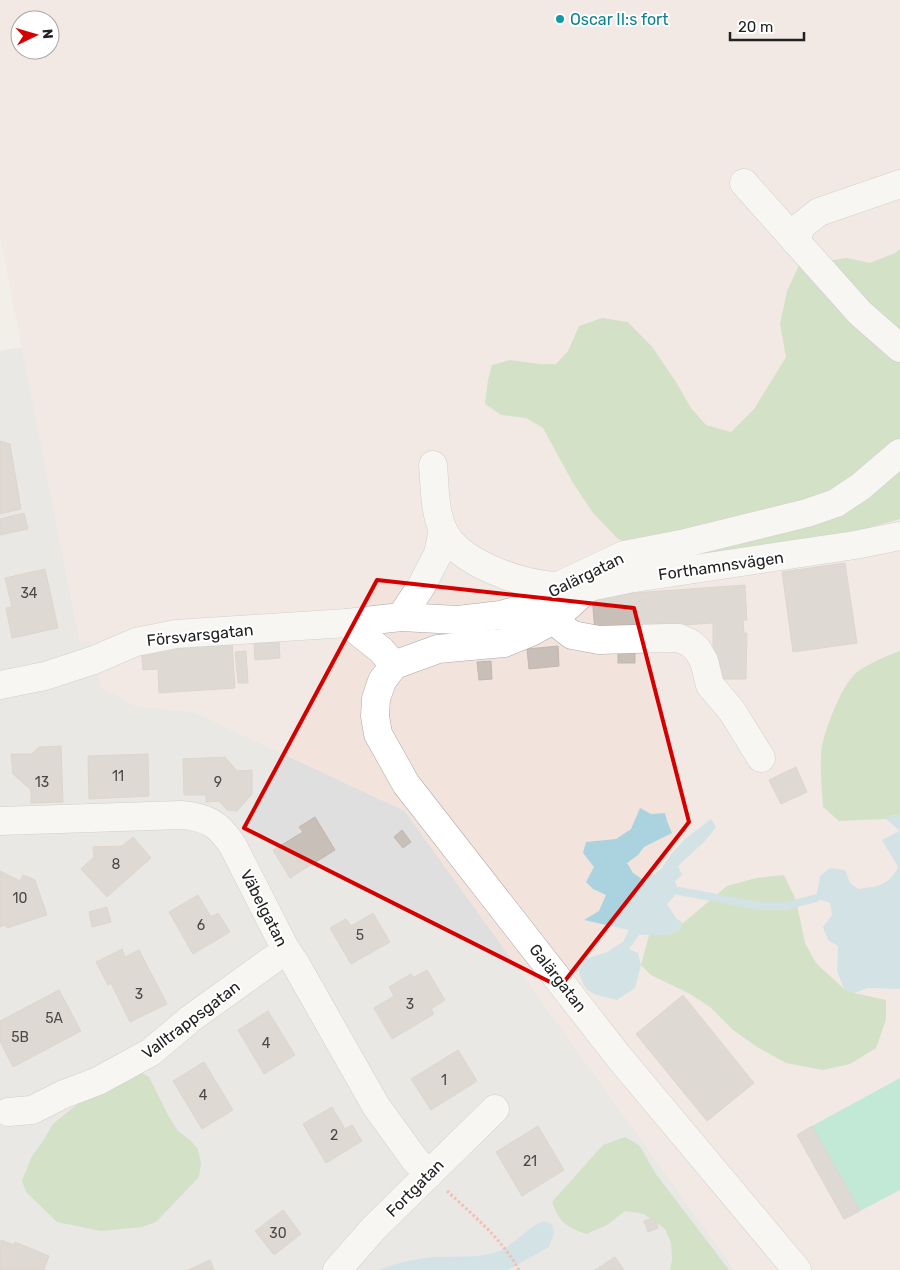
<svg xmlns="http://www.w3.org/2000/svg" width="900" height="1270" viewBox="0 0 900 1270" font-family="Rubik,sans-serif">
<rect width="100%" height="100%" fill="#f2efe9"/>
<polygon fill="#e0dfdf" points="22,347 80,642 90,640 136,706 194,712 405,811 735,1270 0,1270 0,351"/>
<path fill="#f3e3dd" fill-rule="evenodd" d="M0,0H900V1270H735L405,811L194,712L136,706L101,688L90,640L80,642L0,238ZM20,20H50V50H20Z"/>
<g fill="#add19e">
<polygon points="900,249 900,519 842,535 691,555 635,546 618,539 593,513 573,483 543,428 526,418 501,415 485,404 488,380 492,365 510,360 540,364 556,364 568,351 579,326 602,318 628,322 653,348 676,382 691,408 706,425 731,432 754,409 786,357 780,324 787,291 799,265 847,258 870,263 895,253"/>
<path d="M900,651V816L892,815L886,819L839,821L823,807C822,788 819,765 822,746C826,727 840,690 853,676C860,667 888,655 900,651Z"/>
<polygon points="784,875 796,900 805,943 816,963 844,989 854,993 886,1000 886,1020 876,1048 850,1064 823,1070 786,1063 757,1047 733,1030 710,1007 690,994 651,975 641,965 649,935 667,935 680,930 683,923 727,886 756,878"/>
<polygon points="139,1071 149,1077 169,1117 178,1131 190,1140 198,1149 201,1163 199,1177 156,1222 142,1227 101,1231 57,1222 26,1192 22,1181 32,1156 43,1141 53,1124 85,1098"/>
<path d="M625,1137L639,1145L656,1174L729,1270H670L672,1260L671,1243L665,1229L644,1214L625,1211L607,1225L586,1234C566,1227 560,1223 552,1202L603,1145Z"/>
</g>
<polygon fill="#88e0be" points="900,1078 900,1190 860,1211 812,1126"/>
<g fill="#aad3df">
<path d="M640,808L651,814L665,813L667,821L672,833L644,847L638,855L627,863L633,873L645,881L661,869L672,853L685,839L711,819L716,827L705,841L678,866L682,875L675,881L679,891L667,904L676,918L683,923L681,930L667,935H639L629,949L638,953L641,965L635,988L617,1000C596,995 583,995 579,970L586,959L607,952L623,942L629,930L584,920L599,911L606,895L593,889L586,882L594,867L583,853L586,842L616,839L631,829Z"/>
<path d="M892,815L900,816V989L868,988L854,993L844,989L837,971L838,946L828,940L823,927L832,915L830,903L816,898L820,876L830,868L845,870L850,883L859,889C878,886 889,886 898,867L882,840L900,831L886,819Z"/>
<path d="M544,1221L552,1225L554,1233L549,1247L508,1270H379C400,1262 421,1257 443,1257C460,1256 476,1258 493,1253C513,1248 525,1228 544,1221Z"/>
</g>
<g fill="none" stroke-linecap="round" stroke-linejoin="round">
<polyline stroke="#aad3df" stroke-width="8" points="679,891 760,906 786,906 816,898"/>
</g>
<g fill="#c7bfb8" stroke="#c4b6ab">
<polygon points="0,441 10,444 21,509 0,514"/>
<polygon points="24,513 28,529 0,535 0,519"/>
<polygon points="845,563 857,643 793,652 782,572"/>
<polygon points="45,569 58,628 12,638 6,608 12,607 5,578"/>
<polygon points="745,585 747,620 743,620 744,633 747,633 746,679 713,679 713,623 595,631 592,596"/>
<polygon points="232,642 235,688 159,693 158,669 143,670 141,648"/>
<polygon points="279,642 280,658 255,660 254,644"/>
<polygon points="558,646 559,666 529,669 527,649"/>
<rect x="618" y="648" width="17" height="15"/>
<polygon points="246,651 248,683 238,683 235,652"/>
<polygon points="491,661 492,679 479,680 477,662"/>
<polygon points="61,746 63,802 31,803 31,790 13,774 11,754 32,754 39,747"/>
<polygon points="148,754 149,796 89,799 88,756"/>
<polygon points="225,757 237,771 252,770 252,794 237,811 227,810 219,801 206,802 206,795 184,795 183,759"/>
<polygon points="796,767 807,792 781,804 769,780"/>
<polygon points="315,817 335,850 290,878 273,850 303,832 299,827"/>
<polygon points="402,830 411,842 403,848 394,837"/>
<polygon points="133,837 151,858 107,897 81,869 94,857 93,847 122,846"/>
<polygon points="0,871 20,881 23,875 35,880 47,915 7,928 5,925 0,927"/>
<polygon points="198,895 211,917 218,913 230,932 193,954 169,912"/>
<polygon points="107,907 111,922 92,927 89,912"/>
<polygon points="373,913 390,942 351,964 330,928 346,919 351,926"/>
<polygon points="122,949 125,957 139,950 167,1004 130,1022 111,983 108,985 96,962"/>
<polygon points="427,970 445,1000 431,1009 434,1014 392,1039 374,1008 394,996 389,987 411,974 413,978"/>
<polygon points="59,990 81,1031 13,1067 0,1041 0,1021"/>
<polygon points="683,995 754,1083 707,1121 636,1034"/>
<polygon points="268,1011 295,1055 264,1074 238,1030"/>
<polygon points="458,1050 477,1081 431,1110 411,1079"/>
<polygon points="204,1062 233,1110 202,1129 173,1081"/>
<polygon points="332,1107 345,1129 352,1125 362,1141 326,1163 303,1124"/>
<polygon points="538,1126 564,1170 522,1196 496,1152"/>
<polygon points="812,1126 860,1211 844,1219 797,1135"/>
<polygon points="283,1210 301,1234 274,1255 255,1231"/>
<polygon points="654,1218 658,1228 648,1232 644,1221"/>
<polygon points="1,1240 14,1245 15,1242 49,1256 44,1270 0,1270"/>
<polygon points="615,1257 624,1270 595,1270"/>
<polygon points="210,1260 214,1270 188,1270"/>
</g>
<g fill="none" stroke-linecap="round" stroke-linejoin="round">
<defs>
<g id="minor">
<polyline points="744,183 860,313 900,348"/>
<polyline points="796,242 801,226 819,212 900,184"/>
<path d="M433,465C435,486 434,510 443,530C459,564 523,585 558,586"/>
<polyline points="401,617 422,585 438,554 443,530"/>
<polyline points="553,620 572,635 599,640 668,638 679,638 690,643 697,649 704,661 710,685 732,711 761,758"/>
<polyline points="347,623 381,650 394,665"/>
<polyline points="0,685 45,676 94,660 136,642 176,634 347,623 401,617 458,620 501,615 528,607 558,586 624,555 681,544 807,513 836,503 860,487 900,453"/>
<path d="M0,821L181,815C207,817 219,824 233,846L286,950L295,963L376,1106L415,1160L429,1174"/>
<polyline points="8,1112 32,1110 64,1094 98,1081 151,1052 190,1019 286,950"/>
<polyline points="337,1270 374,1228 495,1109"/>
<polyline points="797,1270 618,1056 406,784 378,734 375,716 376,699 382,681 394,665 438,649 504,643 531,632 553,620 589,587 628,579 855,545 900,536"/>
</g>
</defs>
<use href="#minor" stroke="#a9a9a9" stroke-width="29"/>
<path stroke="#fa8072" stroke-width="3" stroke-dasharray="2.5 2.5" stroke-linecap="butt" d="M447,1191C473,1215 502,1239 519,1270"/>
<use href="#minor" stroke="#fff" stroke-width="28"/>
</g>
<path d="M0 0H900V1270H0ZM377,580L634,608L689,822L560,987L244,828Z" fill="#f2efe9" fill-opacity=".55" fill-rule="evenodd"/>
<path fill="none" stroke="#d40000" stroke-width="4" stroke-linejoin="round" d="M377,580L634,608L689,822L560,987L244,828Z"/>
<circle fill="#0f9aa8" stroke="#fff" stroke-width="2" cx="560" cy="19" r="5"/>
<g text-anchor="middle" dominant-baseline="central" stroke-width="4" stroke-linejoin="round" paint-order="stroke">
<g font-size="14" fill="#4b4948">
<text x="29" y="593">34</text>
<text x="118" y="776">11</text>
<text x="42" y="782">13</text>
<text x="218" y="782">9</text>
<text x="116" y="864">8</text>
<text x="20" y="898">10</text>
<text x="201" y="925">6</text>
<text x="360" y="935">5</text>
<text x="139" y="994">3</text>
<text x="410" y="1004">3</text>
<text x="54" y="1018">5A</text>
<text x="20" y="1037">5B</text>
<text x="266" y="1043">4</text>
<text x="444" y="1080">1</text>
<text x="203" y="1095">4</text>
<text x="334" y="1135">2</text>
<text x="530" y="1161">21</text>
<text x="278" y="1233">30</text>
</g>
<g font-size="16" fill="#0d838f" stroke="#fff" text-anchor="start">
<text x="570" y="19">Oscar II:s fort</text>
</g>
<g font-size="16" fill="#222" stroke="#fff">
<text transform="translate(721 566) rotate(-8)">Forthamnsvägen</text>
<text transform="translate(586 575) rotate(-26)">Galärgatan</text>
<text transform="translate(200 635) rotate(-6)">Försvarsgatan</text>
<text transform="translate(264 908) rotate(63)">Väbelgatan</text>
<text transform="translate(558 978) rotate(52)">Galärgatan</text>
<text transform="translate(191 1020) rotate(-37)">Valltrappsgatan</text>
<text transform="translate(415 1188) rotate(-45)">Fortgatan</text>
</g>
</g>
<g transform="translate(35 35) rotate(85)"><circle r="24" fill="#ffffff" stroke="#a7a7a7"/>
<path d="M0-4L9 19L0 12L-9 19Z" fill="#d40000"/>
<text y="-8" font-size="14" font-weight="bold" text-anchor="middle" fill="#222222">N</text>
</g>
<path d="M730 32v8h74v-8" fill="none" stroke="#222222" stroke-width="2.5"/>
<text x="738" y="32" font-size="15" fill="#222222" stroke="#ffffff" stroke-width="4" paint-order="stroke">20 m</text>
</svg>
